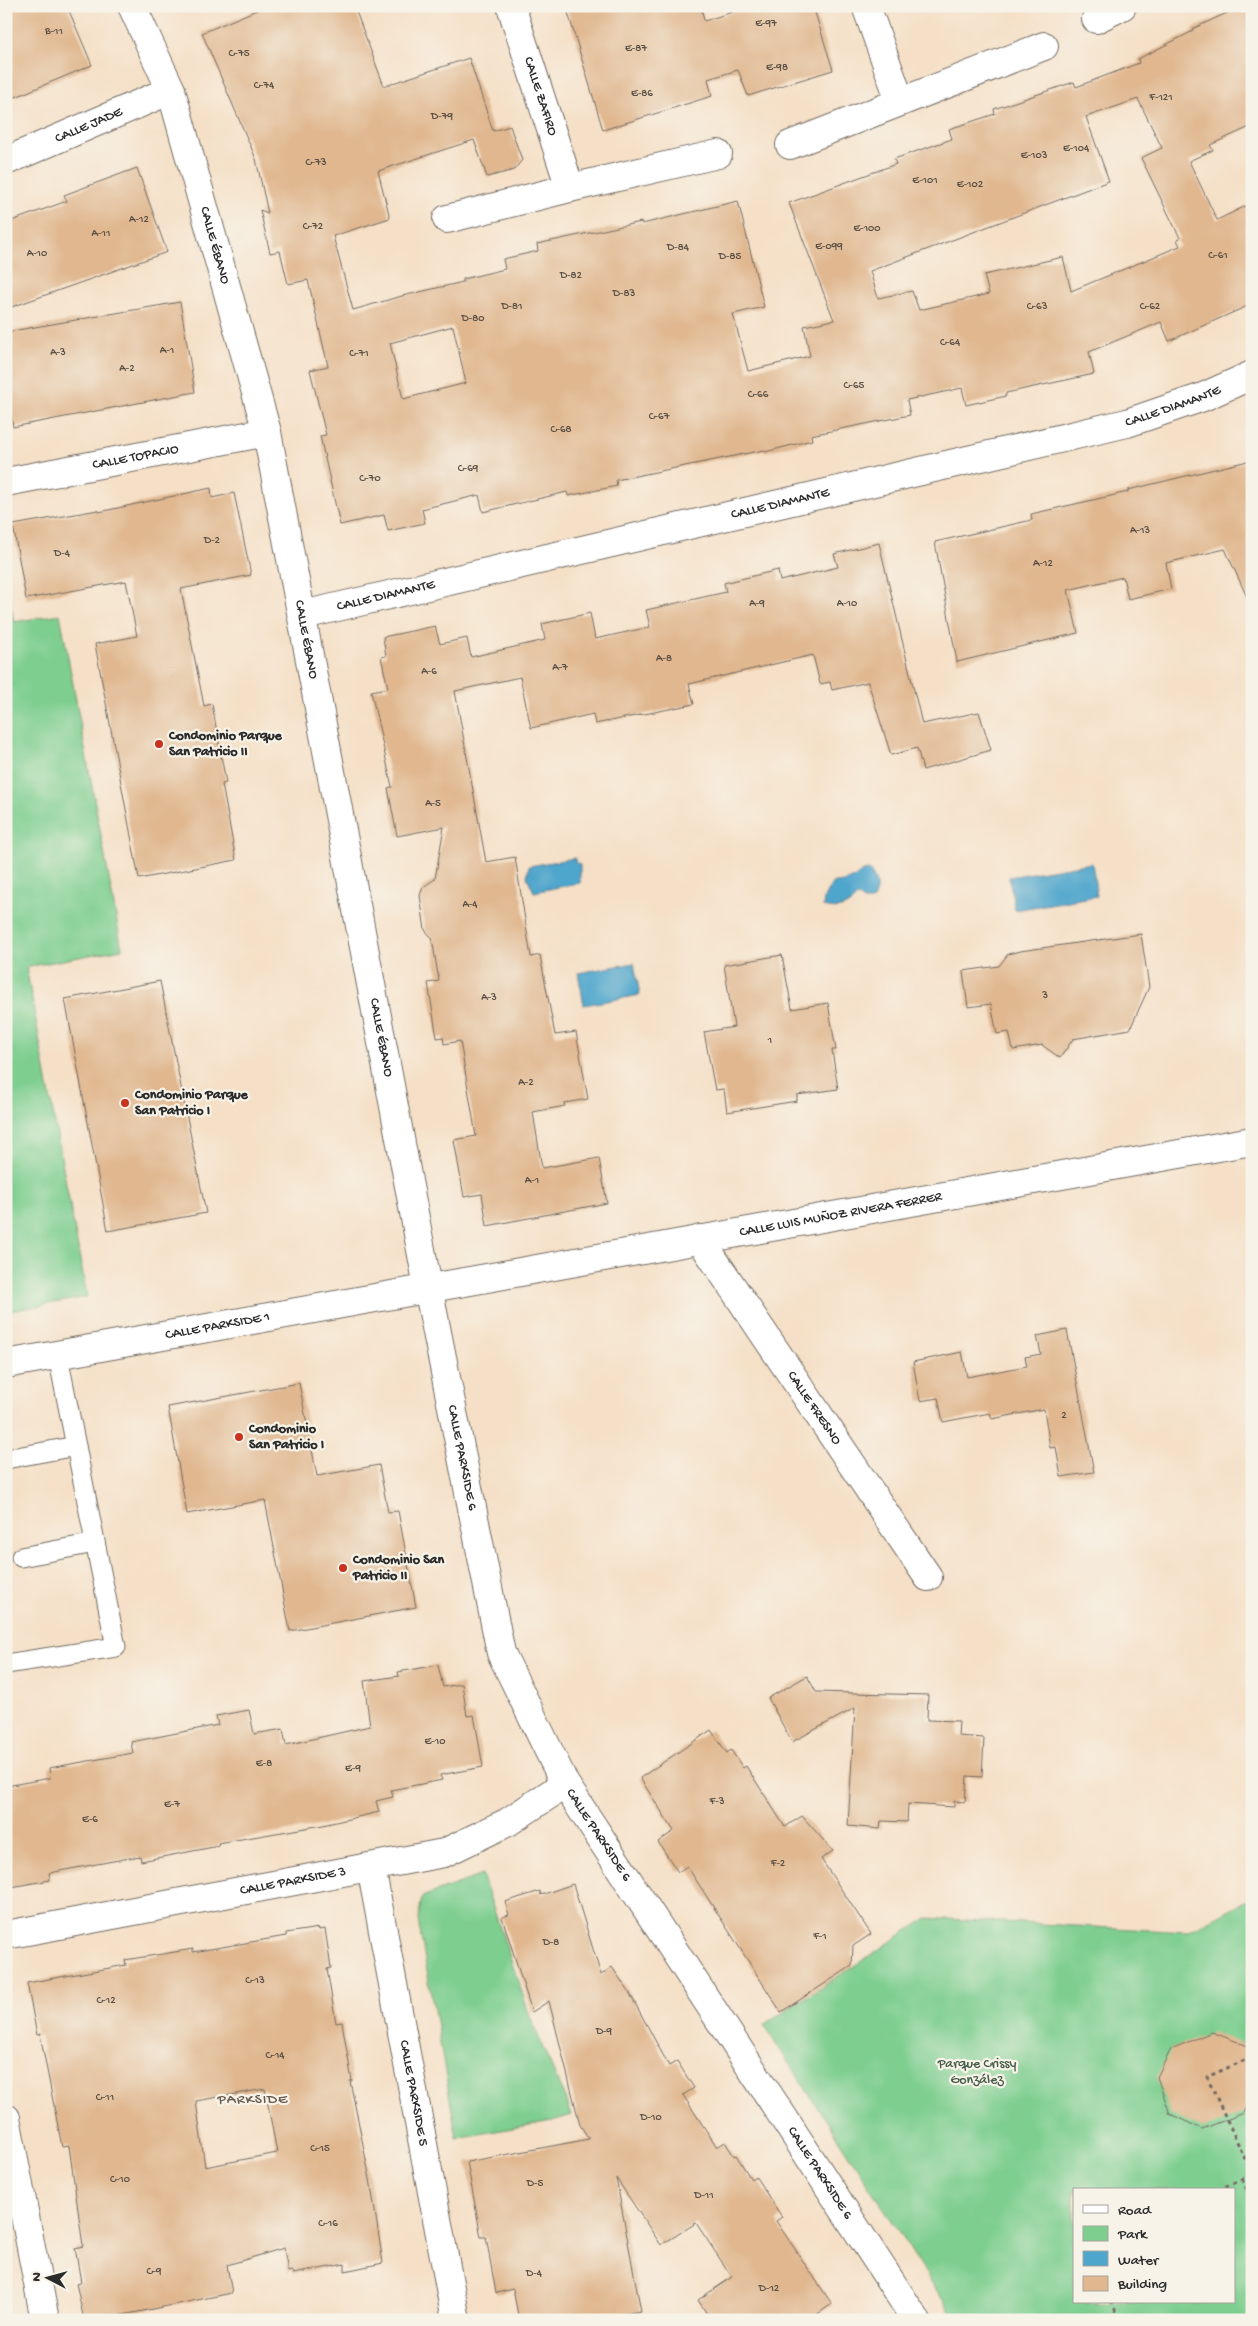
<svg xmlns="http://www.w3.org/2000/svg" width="1258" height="2326" viewBox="0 0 1258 2326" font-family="'Gochi Hand',sans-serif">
<rect width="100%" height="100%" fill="#f7f3e8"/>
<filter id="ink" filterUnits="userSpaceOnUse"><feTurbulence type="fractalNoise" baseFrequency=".02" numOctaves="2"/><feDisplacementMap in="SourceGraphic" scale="10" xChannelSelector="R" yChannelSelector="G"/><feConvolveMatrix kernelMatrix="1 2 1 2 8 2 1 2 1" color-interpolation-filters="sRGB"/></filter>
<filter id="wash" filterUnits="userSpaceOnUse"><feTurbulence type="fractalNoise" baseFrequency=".0096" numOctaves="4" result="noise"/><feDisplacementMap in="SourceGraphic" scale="20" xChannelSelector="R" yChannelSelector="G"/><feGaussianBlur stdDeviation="1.12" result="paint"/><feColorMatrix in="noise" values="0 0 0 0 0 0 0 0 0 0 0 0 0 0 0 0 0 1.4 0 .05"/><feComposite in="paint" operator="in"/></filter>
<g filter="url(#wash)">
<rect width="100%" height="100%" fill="#f5e0c7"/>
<g fill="#7dce8f" stroke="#547c5d" fill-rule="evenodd">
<polygon points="6,583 14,622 60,614 122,949 26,967 87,1297 6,1312"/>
<polygon points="482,1875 531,2019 572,2115 552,2121 457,2138 418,1920 422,1897"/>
<path d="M1252,1897V2320H956L764,2025L927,1918L1188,1932ZM1074,2190H1234V2302H1074Z"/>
</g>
<g fill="#4fa6cc" stroke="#3d687c">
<polygon points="575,858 576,862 580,865 580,883 534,892 527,877 529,866"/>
<polygon points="1092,863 1097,896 1015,910 1009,877"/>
<path d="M869,870C877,881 879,888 872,901H863L858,896C847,908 839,911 823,907L824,898L832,883C845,883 853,880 862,871Z"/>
<polygon points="634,963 640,995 584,1005 578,973"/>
</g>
<g id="blocks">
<g fill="#e0b78f" fill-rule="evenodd">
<polygon points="6,6 67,6 92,65 13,98 6,82"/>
<path d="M266,6H354L384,86L469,58L493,131L510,126L522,160L514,170L487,177L474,140L378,171L390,218L333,236L353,310L402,296L463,282V279L505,269L503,259L538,251L537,244L641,222L642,224L738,201L764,307L733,314L748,371L810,356L804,326L834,320L789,203L896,164L894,159L952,139L949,129L995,114L994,109L1074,82L1076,87L1139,63L1138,59L1193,31L1192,29L1242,6H1252V126L1210,145L1213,150L1189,161L1217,220L1252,203V304L1169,341L1161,322L1089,352L1094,374L1006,393V396L966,405L962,388L907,400L910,415L811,435L812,440L765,452L764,450L616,480L617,486L568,496L567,492L483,512L479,495L422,509L425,523L388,531L384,515L340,525L320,436L326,435L310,370L328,366L308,280L288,284L280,251L270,253L260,210L268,213L256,159L202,33ZM1138,99L1162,148L1141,158L1180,238L1177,240L1180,246L1071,291L1063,257L984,275L989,294L919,310L912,291L878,298L870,271L1109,181L1086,117ZM453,326L466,383L403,399L390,343Z"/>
<polygon points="566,6 701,6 704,21 751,6 813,6 833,70 748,96 738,70 708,79 712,96 603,130"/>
<polygon points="137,168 167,252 6,309 6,223 67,201 64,195"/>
<polygon points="180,302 195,392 13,427 6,385 6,332"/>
<polygon points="1252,460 1252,608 1225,549 1166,563 1171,589 1128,599 1123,577 1068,590 1078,633 957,662 935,542 1032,520 1031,514 1128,492 1128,490"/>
<polygon points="211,488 212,498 234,493 251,575 181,589 204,706 212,704 226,783 222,784 236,860 139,879 95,644 137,636 126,581 26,599 13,525 98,510 99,512"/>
<polygon points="879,543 922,724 979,712 991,750 923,770 917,748 891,755 868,682 832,690 830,682 820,684 813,655 689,684 694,704 595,724 593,714 531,728 520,677 455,691 486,862 515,857 531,957 540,955 555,1035 576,1032 588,1099 564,1103 565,1106 533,1112 542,1168 599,1158 607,1203 487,1226 482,1194 464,1197 454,1140 476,1136 460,1041 444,1044 443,1037 437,1038 428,983 439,981 432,938 425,930 420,895 423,887 435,879 444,827 397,836 388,788 392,787 371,691 388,688 381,657 386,656 383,637 435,626 440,644 467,638 471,657 545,640 542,624 590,613 595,639 650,627 646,610 726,592 724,583 778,570 780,581 838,567 834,554"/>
<polygon points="1141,934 1149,987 1130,1029 1073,1039 1060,1058 1042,1045 1013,1050 1009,1032 997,1034 991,1004 968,1007 963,971 999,966 1008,954 1020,951"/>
<polygon points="782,955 792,1009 828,1003 836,1050 832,1050 838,1089 797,1095 797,1101 727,1112 724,1089 715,1090 704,1032 734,1027 724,965"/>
<polygon points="160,981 206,1213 108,1231 65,999"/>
<polygon points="1067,1330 1094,1472 1061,1477 1056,1447 1050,1448 1044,1409 992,1419 990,1413 943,1422 938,1398 920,1401 913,1362 962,1352 967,1377 1027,1366 1025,1357 1041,1354 1037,1336"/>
<polygon points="299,1383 317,1476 379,1465 388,1512 398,1511 416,1607 290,1631 265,1500 187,1514 168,1407"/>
<polygon points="438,1665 443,1687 462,1684 467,1716 474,1715 483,1767 440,1775 442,1780 391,1790 393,1797 376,1801 379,1812 323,1825 218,1843 219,1846 141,1861 140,1856 49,1873 50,1880 6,1888 6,1786 50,1778 49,1768 133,1753 131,1742 218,1725 216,1716 249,1710 254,1734 283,1729 286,1745 370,1726 364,1681 399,1676 398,1672"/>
<polygon points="807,1676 816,1692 928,1695 927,1720 959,1721 958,1736 984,1738 982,1777 967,1776 965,1802 954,1801 954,1807 908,1804 907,1822 881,1821 880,1829 848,1826 855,1708 792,1742 768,1698"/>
<polygon points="711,1730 727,1753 731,1750 743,1768 746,1766 785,1827 802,1816 833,1851 821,1859 871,1934 853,1946 852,1966 781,2012 687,1866 678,1872 658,1842 674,1831 640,1778"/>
<polygon points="573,1884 601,1975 612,1967 629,1992 669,2066 677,2061 694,2088 683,2095 717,2147 725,2142 734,2156 736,2155 751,2179 755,2176 782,2217 776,2221 832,2304 809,2320 711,2320 698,2300 732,2277 696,2223 661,2245 616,2178 641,2311 593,2320 519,2320 513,2289 496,2293 486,2237 481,2237 467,2162 589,2139 580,2125 549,2001 532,2012 502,1917 509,1915 505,1902 540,1891 541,1895"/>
<path d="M319,1928V1930L325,1929L331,1968L327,1969L336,2023L342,2022L352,2081H350L370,2179L383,2263L345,2271V2264L293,2274L292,2271L288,2272L284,2248L227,2265L232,2293L98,2320H84L76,2283L81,2282L75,2248L83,2246L69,2146L62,2147L40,2034L37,2035L27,1983L126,1965L125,1960L193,1949V1952L286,1936V1933ZM265,2089L277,2153L205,2167L196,2101Z"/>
<polygon points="1212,2032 1248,2046 1252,2054 1252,2096 1244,2113 1202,2129 1170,2114 1157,2077 1171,2049"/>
</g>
</g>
</g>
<g filter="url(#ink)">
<use href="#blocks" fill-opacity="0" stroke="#726a62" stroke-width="1"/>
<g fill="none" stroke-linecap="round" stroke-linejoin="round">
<defs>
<g id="service">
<polyline points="6,1459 76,1446"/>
<polyline points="21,1557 95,1543"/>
<polyline points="6,1664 116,1647 58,1356"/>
</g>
<g id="minor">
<path id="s1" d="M132,6L171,90L267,432L428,1287L501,1653L565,1784L916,2320"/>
<path id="s2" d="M511,6L570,188"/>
<polyline points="866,6 900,101"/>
<polyline points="1096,19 1122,6"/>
<polyline points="790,145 1044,46"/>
<path id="s3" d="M6,161L171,90"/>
<polyline points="447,219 570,188 718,154"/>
<path id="s4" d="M6,482L267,432"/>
<path id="s5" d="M303,615L1127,423L1203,397L1252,375"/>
<path id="s6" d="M700,1239L928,1577"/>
<path id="s7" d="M6,1364L1252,1141"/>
<path id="s8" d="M371,1867L456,2320"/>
<path id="s9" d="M6,1935L444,1853L508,1822L565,1784"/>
<polyline points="6,2118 45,2320"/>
</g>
</defs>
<use href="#service" stroke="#726a62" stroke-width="21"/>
<use href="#minor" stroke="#726a62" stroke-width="30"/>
<g stroke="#726a62" stroke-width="3" stroke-dasharray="4 4" stroke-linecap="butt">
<polyline points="1252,2174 1207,2077 1252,2057"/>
<polyline points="1242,2179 1252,2201"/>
<polyline points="1218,2190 1252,2174"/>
<polyline points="1114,2302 1112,2303 1120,2320"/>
</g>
<use href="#service" stroke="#fff" stroke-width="19"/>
<use href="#minor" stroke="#fff" stroke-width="28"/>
</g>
</g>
<g fill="#c8321e" stroke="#f7f3e8" stroke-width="2">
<circle cx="159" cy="744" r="5"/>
<circle cx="125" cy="1103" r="5"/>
<circle cx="239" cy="1437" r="5"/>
<circle cx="343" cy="1568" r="5"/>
</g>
<g text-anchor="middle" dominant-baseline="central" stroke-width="4.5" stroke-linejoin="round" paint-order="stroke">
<g font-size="11" fill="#584e44">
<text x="766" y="24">E-97</text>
<text x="54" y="32">B-11</text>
<text x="636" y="49">E-87</text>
<text x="239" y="54">C-75</text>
<text x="777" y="68">E-98</text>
<text x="264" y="86">C-74</text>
<text x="642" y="94">E-86</text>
<text x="1161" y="98">F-121</text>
<text x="442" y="117">D-79</text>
<text x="1076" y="149">E-104</text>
<text x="1034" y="156">E-103</text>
<text x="316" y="163">C-73</text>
<text x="925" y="181">E-101</text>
<text x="970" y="185">E-102</text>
<text x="139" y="220">A-12</text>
<text x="313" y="227">C-72</text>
<text x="867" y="229">E-100</text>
<text x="101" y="234">A-11</text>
<text x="829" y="247">E-099</text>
<text x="678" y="248">D-84</text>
<text x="37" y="254">A-10</text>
<text x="1218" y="256">C-61</text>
<text x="730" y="257">D-85</text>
<text x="571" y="276">D-82</text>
<text x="624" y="294">D-83</text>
<text x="512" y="307">D-81</text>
<text x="1037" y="307">C-63</text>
<text x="1150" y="307">C-62</text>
<text x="473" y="319">D-80</text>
<text x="950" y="343">C-64</text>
<text x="167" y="351">A-1</text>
<text x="58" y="353">A-3</text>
<text x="359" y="354">C-71</text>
<text x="127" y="369">A-2</text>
<text x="854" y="386">C-65</text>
<text x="758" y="395">C-66</text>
<text x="659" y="417">C-67</text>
<text x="561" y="430">C-68</text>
<text x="468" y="469">C-69</text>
<text x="370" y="479">C-70</text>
<text x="1140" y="531">A-13</text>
<text x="212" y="541">D-2</text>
<text x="62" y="554">D-4</text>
<text x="1043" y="564">A-12</text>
<text x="757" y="604">A-9</text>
<text x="847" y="604">A-10</text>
<text x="664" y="659">A-8</text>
<text x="560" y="668">A-7</text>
<text x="429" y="672">A-6</text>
<text x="433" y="804">A-5</text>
<text x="470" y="905">A-4</text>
<text x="1045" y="996">3</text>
<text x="489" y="998">A-3</text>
<text x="770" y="1041">1</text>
<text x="526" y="1083">A-2</text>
<text x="532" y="1181">A-1</text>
<text x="1064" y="1416">2</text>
<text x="435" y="1742">E-10</text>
<text x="264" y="1764">E-8</text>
<text x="353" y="1769">E-9</text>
<text x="717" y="1802">F-3</text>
<text x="172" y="1805">E-7</text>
<text x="90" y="1820">E-6</text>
<text x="778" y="1864">F-2</text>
<text x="820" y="1937">F-1</text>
<text x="551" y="1943">D-8</text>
<text x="255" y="1981">C-13</text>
<text x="106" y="2001">C-12</text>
<text x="604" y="2032">D-9</text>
<text x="275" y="2056">C-14</text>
<text x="105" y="2098">C-11</text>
<text x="651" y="2118">D-10</text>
<text x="320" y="2149">C-15</text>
<text x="120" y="2180">C-10</text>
<text x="535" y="2184">D-5</text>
<text x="704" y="2196">D-11</text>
<text x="328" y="2224">C-16</text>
<text x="154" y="2272">C-9</text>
<text x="534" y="2274">D-4</text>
<text x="769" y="2289">D-12</text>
</g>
<g font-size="14" fill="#2b2b2b" stroke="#f7f3e8">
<text stroke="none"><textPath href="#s2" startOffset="95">CALLE ZAFIRO</textPath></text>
<text stroke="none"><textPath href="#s3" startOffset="90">CALLE JADE</textPath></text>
<text stroke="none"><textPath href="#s1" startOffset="254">CALLE ÉBANO</textPath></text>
<text stroke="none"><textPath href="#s5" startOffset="895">CALLE DIAMANTE</textPath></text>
<text stroke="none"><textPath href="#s4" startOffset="132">CALLE TOPACIO</textPath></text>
<text stroke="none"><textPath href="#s5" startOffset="490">CALLE DIAMANTE</textPath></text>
<text stroke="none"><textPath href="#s5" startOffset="85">CALLE DIAMANTE</textPath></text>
<text stroke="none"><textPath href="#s1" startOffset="659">CALLE ÉBANO</textPath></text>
<text stroke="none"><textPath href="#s1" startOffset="1064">CALLE ÉBANO</textPath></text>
<text stroke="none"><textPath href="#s7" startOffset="848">CALLE LUIS MUÑOZ RIVERA FERRER</textPath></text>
<text stroke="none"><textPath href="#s7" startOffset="215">CALLE PARKSIDE 1</textPath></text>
<text stroke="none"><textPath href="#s6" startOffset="204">CALLE FRESNO</textPath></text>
<text stroke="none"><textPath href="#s1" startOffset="1492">CALLE PARKSIDE 6</textPath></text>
<text stroke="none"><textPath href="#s1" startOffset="1898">CALLE PARKSIDE 6</textPath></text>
<text stroke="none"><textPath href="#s9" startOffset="292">CALLE PARKSIDE 3</textPath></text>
<text stroke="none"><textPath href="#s8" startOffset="230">CALLE PARKSIDE 5</textPath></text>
<text stroke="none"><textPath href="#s1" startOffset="2302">CALLE PARKSIDE 6</textPath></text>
</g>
<g font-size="14" font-weight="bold" fill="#2b2b2b" stroke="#f7f3e8" text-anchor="start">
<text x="169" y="736">Condominio Parque<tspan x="169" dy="16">San Patricio II</tspan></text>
<text x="135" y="1095">Condominio Parque<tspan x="135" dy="16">San Patricio I</tspan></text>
<text x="249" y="1429">Condominio<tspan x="249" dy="16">San Patricio I</tspan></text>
<text x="353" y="1560">Condominio San<tspan x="353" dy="16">Patricio II</tspan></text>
</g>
<g font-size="14" fill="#445c49" stroke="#f7f3e8">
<text x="977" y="2064">Parque Crissy<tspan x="977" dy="16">González</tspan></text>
</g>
<g font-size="15" letter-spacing="1" fill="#6a5c4e" stroke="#f7f3e8">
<text x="253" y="2100">PARKSIDE</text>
</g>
</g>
<rect width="1258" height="2326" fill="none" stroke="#f7f3e8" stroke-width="25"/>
<rect x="1073" y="2188" width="162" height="115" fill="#f7f3e8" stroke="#a5a39c"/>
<rect x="1083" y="2205" width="25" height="8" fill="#ffffff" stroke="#a5a39c"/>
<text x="1118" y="2214" font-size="15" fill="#2b2b2b">Road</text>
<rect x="1083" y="2226" width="25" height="15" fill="#7dce8f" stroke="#a5a39c"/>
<text x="1118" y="2238" font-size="15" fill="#2b2b2b">Park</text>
<rect x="1083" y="2251" width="25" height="15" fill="#4fa6cc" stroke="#a5a39c"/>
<text x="1118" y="2264" font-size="15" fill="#2b2b2b">Water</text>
<rect x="1083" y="2276" width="25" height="15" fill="#e0b78f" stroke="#a5a39c"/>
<text x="1118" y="2288" font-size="15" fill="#2b2b2b">Building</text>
<g transform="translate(48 2278) rotate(276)" stroke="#f7f3e8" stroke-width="4" paint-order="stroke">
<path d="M0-4L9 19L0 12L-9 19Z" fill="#2b2b2b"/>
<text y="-8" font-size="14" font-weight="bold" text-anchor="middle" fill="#2b2b2b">N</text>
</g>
</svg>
